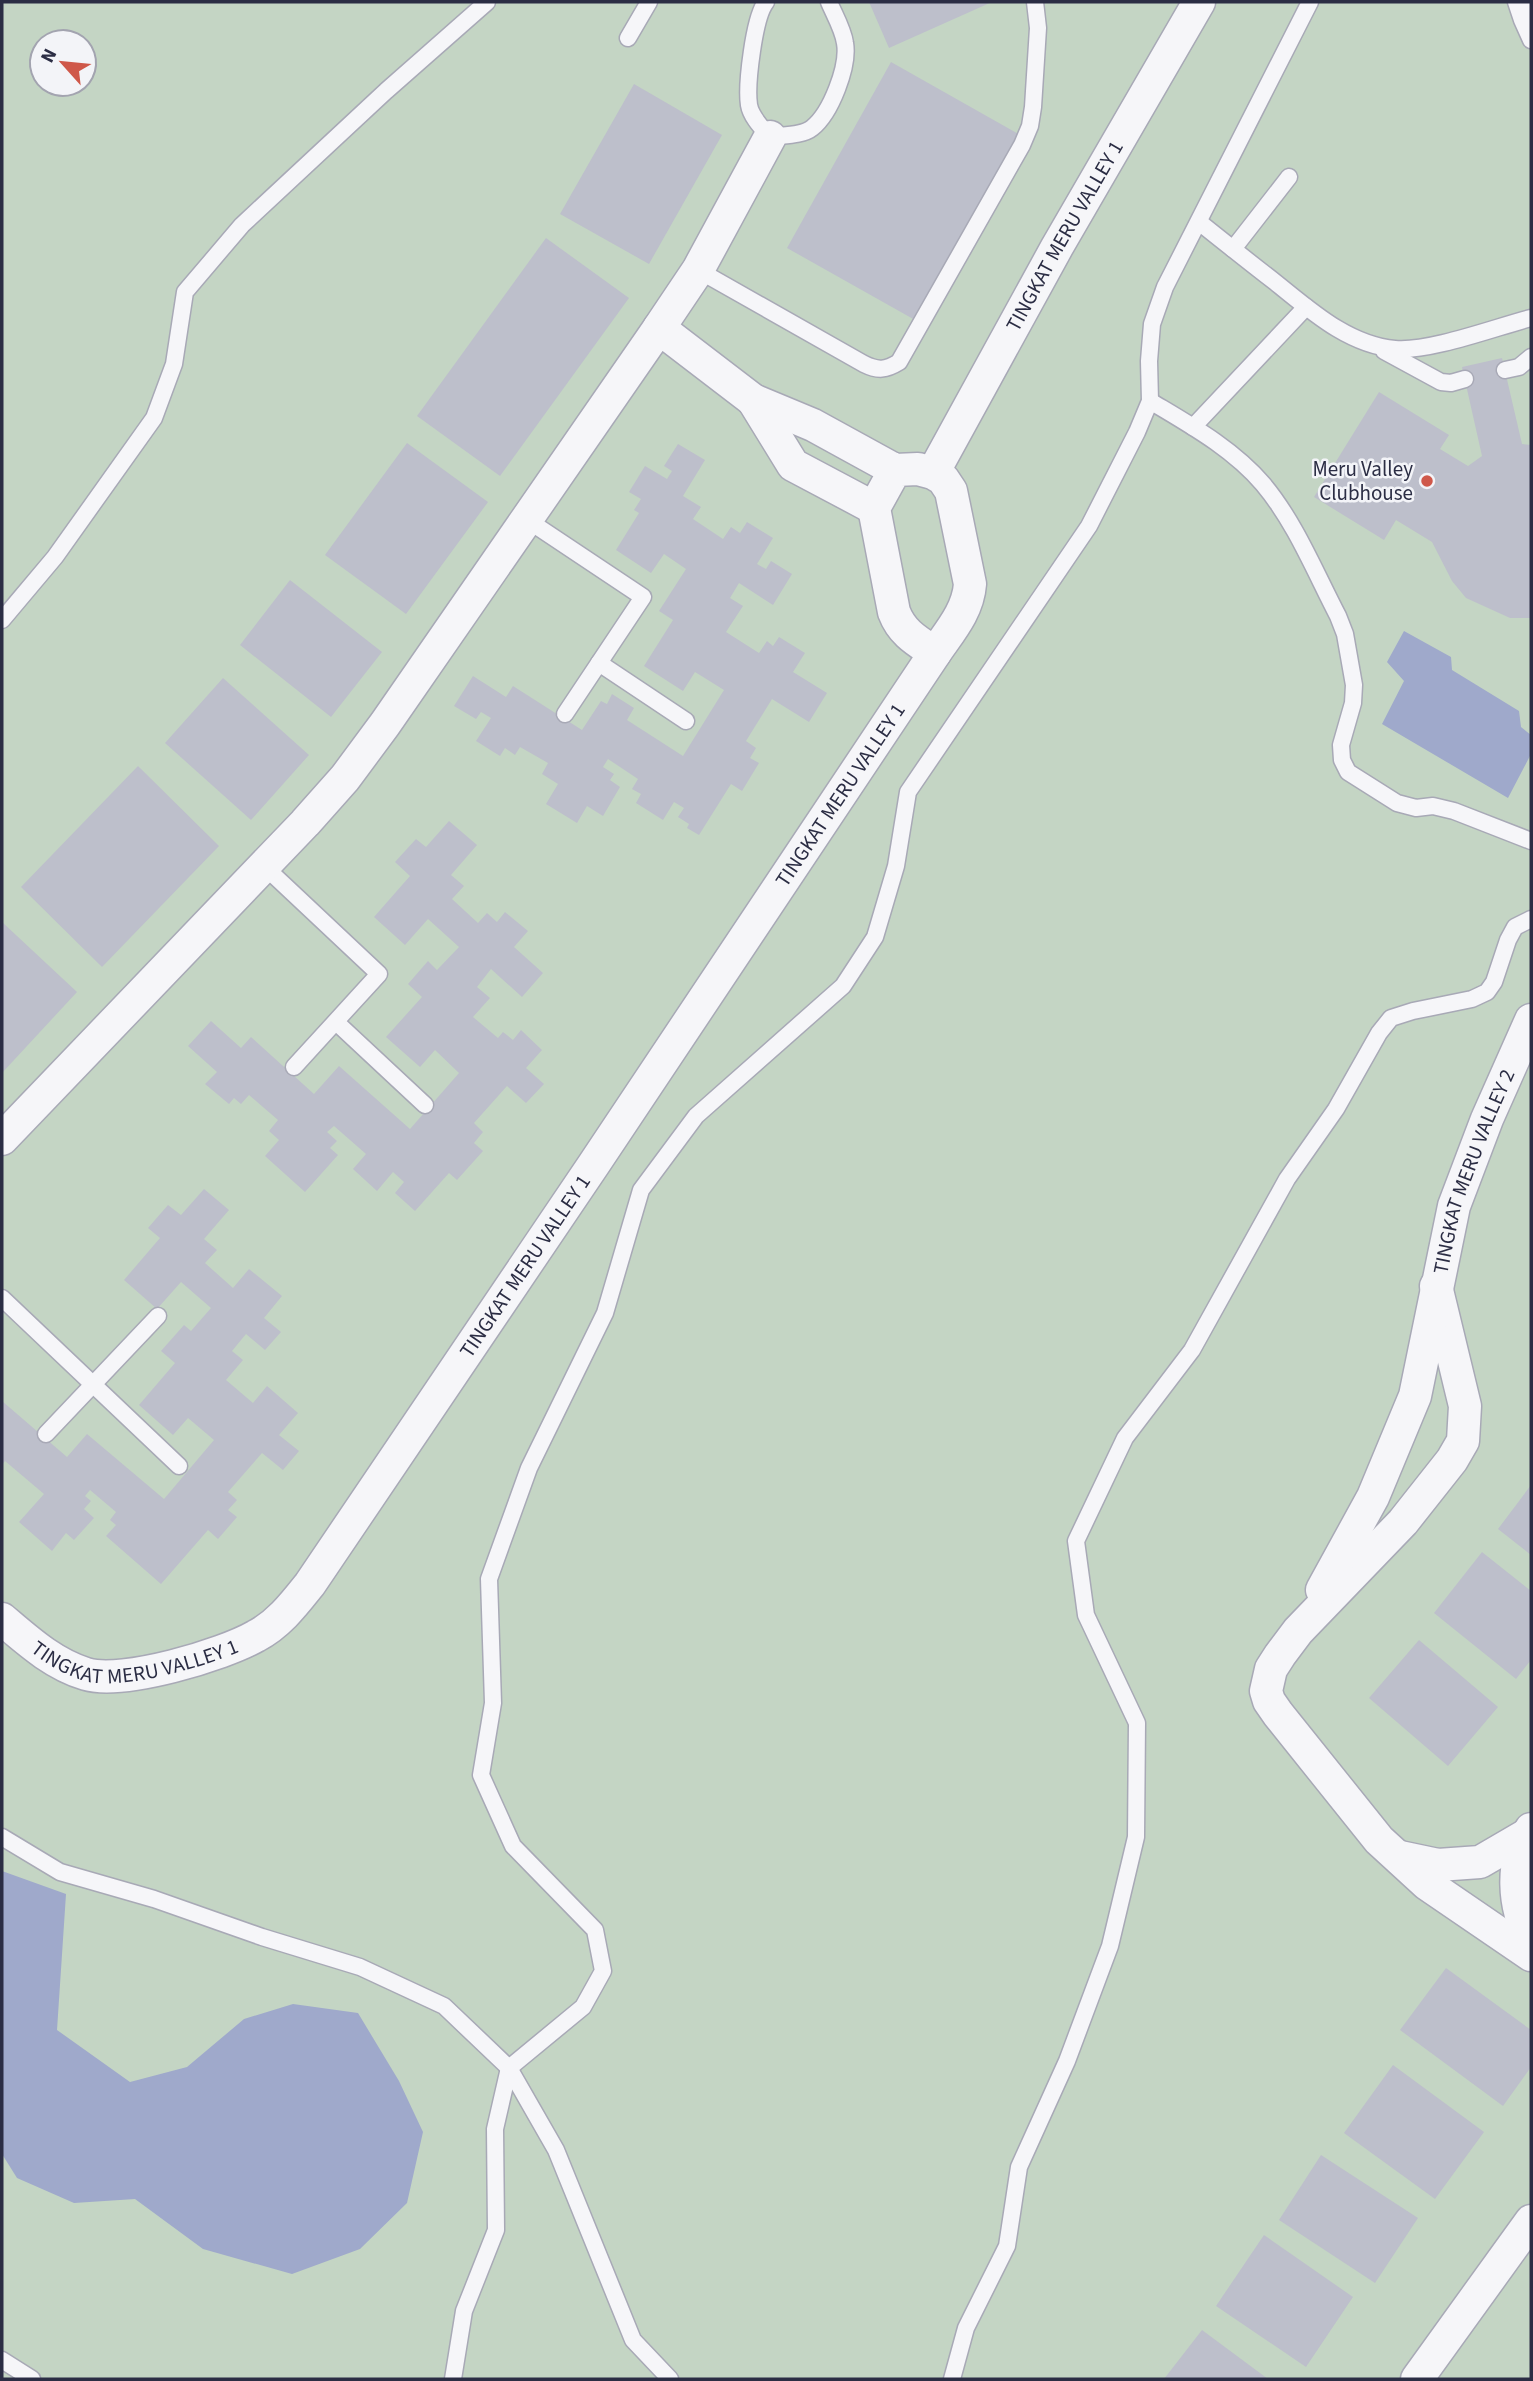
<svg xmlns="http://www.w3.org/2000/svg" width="1533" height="2381" viewBox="0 0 1533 2381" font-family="'Source Sans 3',sans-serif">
<rect width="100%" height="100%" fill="#e3e4eb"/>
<path fill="#c4d5c4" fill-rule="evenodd" d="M2,2H1531V2379H2ZM42,42H84V84H42Z"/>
<g fill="#9fa9cb">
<polygon points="1404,631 1451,657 1452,670 1519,711 1521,727 1531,735 1531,754 1508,798 1382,724 1404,681 1387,662"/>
<polygon points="2,1871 66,1894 57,2030 130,2082 187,2067 244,2019 293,2004 358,2013 399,2081 423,2132 407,2203 360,2249 292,2274 203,2249 135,2199 74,2203 17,2178 2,2154"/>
</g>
<g fill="#bdbfcb">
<polygon points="869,2 992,2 889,48"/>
<polygon points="891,62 1020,135 915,320 787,248"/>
<polygon points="634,84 722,135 649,264 560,214"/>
<polygon points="546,238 629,298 500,476 417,416"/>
<polygon points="1502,358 1522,444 1531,445 1531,618 1510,618 1466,598 1452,581 1432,542 1396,520 1384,540 1314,497 1379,392 1449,435 1440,449 1468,466 1482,456 1462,367"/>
<polygon points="407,443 488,502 406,614 325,555"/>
<polygon points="678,444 705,460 683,496 701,507 693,519 723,539 731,527 740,533 747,522 773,538 757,564 766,569 771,561 792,574 773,605 739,583 730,598 743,606 726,632 759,653 767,641 773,646 779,637 805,653 793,672 827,693 809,722 772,699 746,741 756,748 750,758 759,763 742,791 731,784 699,835 687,828 689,824 678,817 684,808 674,802 663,820 636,803 641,794 632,789 638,779 608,759 603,767 614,774 610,780 620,787 603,816 587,806 577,823 546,804 558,784 542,774 548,763 520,747 515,755 505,748 500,756 476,741 491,718 481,712 476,719 454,706 473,676 506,697 513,686 582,730 601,701 607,704 612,694 634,708 627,720 683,756 724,690 695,672 683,691 644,666 673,620 659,611 686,569 664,554 651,573 616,550 639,513 634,510 641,499 629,492 645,466 667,479 672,471 664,466"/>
<polygon points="290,580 382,652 331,717 240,645"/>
<polygon points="223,678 309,755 251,820 165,743"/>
<polygon points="138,766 219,846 102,967 21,887"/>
<polygon points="449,821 477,845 451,875 464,886 452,899 478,923 487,913 497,922 505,912 528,931 514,947 543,973 522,997 491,969 477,987 490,998 473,1017 498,1038 503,1032 513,1040 521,1030 542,1050 526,1068 544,1084 526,1103 507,1086 474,1123 483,1132 474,1143 483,1151 457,1180 449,1173 415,1211 395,1193 404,1182 393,1172 377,1191 353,1169 366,1154 334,1126 327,1132 337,1141 330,1148 338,1155 305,1192 265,1156 279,1140 269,1131 278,1120 249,1095 241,1104 234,1098 229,1104 205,1084 217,1072 188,1046 211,1021 241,1048 251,1037 314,1094 339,1066 410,1129 459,1073 435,1050 420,1067 386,1037 422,997 408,984 428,961 437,970 459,947 428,919 405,945 374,917 410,876 395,862 416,839 426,847"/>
<polygon points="2,922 77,992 2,1073"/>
<polygon points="204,1189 229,1210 204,1239 217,1250 205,1263 233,1288 249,1269 282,1296 264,1318 281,1332 265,1350 246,1334 232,1351 243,1360 226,1380 253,1403 267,1386 298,1413 279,1435 299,1451 283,1470 262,1453 228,1492 237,1500 228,1510 237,1517 218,1539 208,1530 161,1584 106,1536 116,1525 110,1520 116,1512 90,1490 85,1496 91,1501 84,1509 94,1518 74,1540 66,1533 52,1551 19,1522 44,1494 5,1461 2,1465 2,1401 67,1457 87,1434 164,1499 214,1440 188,1418 173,1435 139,1405 175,1363 161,1351 184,1325 191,1331 211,1308 181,1282 157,1309 124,1280 160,1238 148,1228 168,1205 181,1215"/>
<polygon points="1531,1485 1531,1555 1498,1529"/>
<polygon points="1482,1552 1531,1591 1531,1660 1516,1679 1434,1613"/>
<polygon points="1419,1640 1498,1707 1448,1766 1369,1698"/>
<polygon points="1446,1968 1531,2030 1531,2067 1503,2106 1400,2030"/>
<polygon points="1393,2065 1484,2132 1435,2199 1344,2133"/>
<polygon points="1321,2155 1418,2218 1375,2283 1279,2220"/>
<polygon points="1264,2235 1353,2297 1306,2367 1216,2306"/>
<polygon points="1202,2330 1268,2379 1164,2379"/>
</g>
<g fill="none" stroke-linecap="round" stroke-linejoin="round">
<defs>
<g id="service">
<path d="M766,2C754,17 746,85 749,105C751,117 762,128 770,137C783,135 802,136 812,128C831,113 849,66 845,43C843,29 834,14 829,2"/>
<polyline points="1516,2 1522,20 1531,40"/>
<polyline points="628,38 649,2"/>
<path d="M1199,222C1224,242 1249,262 1275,282C1310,310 1348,345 1395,349C1430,352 1496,327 1531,318"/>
<polyline points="1233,249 1289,177"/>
<path d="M698,270L864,364C878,371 886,370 899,362L1022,145L1030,126L1033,107L1038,28L1035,2"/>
<polyline points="1384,351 1441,382 1451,383 1465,379"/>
<polyline points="1505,370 1519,367 1531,357"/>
<path d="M1150,401C1190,425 1232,448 1263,484C1295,522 1315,572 1338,616L1345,634L1354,685L1353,703L1341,745L1342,760L1348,772L1397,803L1416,808L1433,806L1454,811L1531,841"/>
<polyline points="1193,427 1306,307"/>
<polyline points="526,519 643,597 599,663 686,721"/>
<polyline points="2,620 55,557 154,418 174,364 185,292 242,225 386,91 487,2"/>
<polyline points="565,714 599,663"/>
<polyline points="264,866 379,974 294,1067"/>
<polyline points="336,1022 425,1105"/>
<polyline points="2,1298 179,1466"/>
<polyline points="46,1434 158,1316"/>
<polyline points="2,1837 60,1872 154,1899 262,1937 360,1967 444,2006 509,2068 556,2150 633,2340 670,2379"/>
<polyline points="2,2360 32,2379"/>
<polyline points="453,2379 464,2311 496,2230 495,2129 509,2068 583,2007 603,1971 595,1930 513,1846 481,1775 493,1703 489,1579 529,1468 605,1313 641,1190 696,1116 843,986 875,937 896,866 908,792 1089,526 1137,432 1150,401 1149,361 1152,324 1165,287 1310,2"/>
<polyline points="952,2379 966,2328 1007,2246 1019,2167 1067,2061 1110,1946 1136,1837 1137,1723 1086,1615 1076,1541 1125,1438 1192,1350 1287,1179 1336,1109 1379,1033 1391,1018 1413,1011 1472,999 1487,992 1494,982 1508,940 1515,927 1531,919"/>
</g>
<g id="minor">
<polyline points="1526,2 1531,5"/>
<polyline points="659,328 698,270 770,137"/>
<polyline points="753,400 793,465 874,508"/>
<path id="s1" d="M933,473L1057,247L1199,2"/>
<path d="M2,1139L305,823L345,778L385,724L659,328L753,400L813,425L895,470L918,469L933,473L943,479L951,491L970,584C968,611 950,631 935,653C917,641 902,633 894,612L874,508L895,470"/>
<polyline points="1436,1286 1465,1406 1463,1441 1452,1460 1403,1522 1298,1631 1280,1655 1271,1669 1266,1691 1269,1701 1278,1714 1379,1840 1427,1884 1531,1955"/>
<path id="s2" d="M1322,1590L1373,1497L1415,1396L1454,1206L1487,1119L1531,1020"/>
<path id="s3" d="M2,1619C28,1641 53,1664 86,1674C123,1685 223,1655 256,1636C279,1624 294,1604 310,1584L594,1164L935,653"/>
<path d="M1531,1829C1510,1862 1513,1906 1531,1940"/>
<polyline points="1400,1857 1438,1865 1480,1862 1528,1834"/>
<polyline points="1417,2379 1531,2221"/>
</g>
</defs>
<use href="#service" stroke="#a8a9b6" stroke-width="19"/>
<use href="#minor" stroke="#a8a9b6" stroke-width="35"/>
<use href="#service" stroke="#f6f6f9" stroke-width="16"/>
<use href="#minor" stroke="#f6f6f9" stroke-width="32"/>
</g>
<circle fill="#cf584a" stroke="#f3f4f8" stroke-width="2.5" cx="1427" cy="481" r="7"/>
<g text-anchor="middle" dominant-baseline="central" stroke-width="5" stroke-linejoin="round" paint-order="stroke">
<g font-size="21" fill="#2b2d44" stroke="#f3f4f8">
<text stroke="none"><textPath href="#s1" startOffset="271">TINGKAT MERU VALLEY 1</textPath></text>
<text stroke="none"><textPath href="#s3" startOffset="1304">TINGKAT MERU VALLEY 1</textPath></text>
<text stroke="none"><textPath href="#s2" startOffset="448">TINGKAT MERU VALLEY 2</textPath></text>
<text stroke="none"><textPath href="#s3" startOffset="737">TINGKAT MERU VALLEY 1</textPath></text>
<text stroke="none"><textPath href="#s3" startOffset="149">TINGKAT MERU VALLEY 1</textPath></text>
</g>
<g font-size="21" fill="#2b2d44" stroke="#f3f4f8" text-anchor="end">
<text x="1413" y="469">Meru Valley<tspan x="1413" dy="24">Clubhouse</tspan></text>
</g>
</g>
<rect width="1533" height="2381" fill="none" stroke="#2b2d44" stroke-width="7"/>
<g transform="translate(63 63) rotate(297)"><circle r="33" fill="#f3f4f8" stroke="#a3a4b0" stroke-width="2"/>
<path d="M0-5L12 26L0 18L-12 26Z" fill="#cf584a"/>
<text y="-10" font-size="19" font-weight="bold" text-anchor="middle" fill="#2b2d44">N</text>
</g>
</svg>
